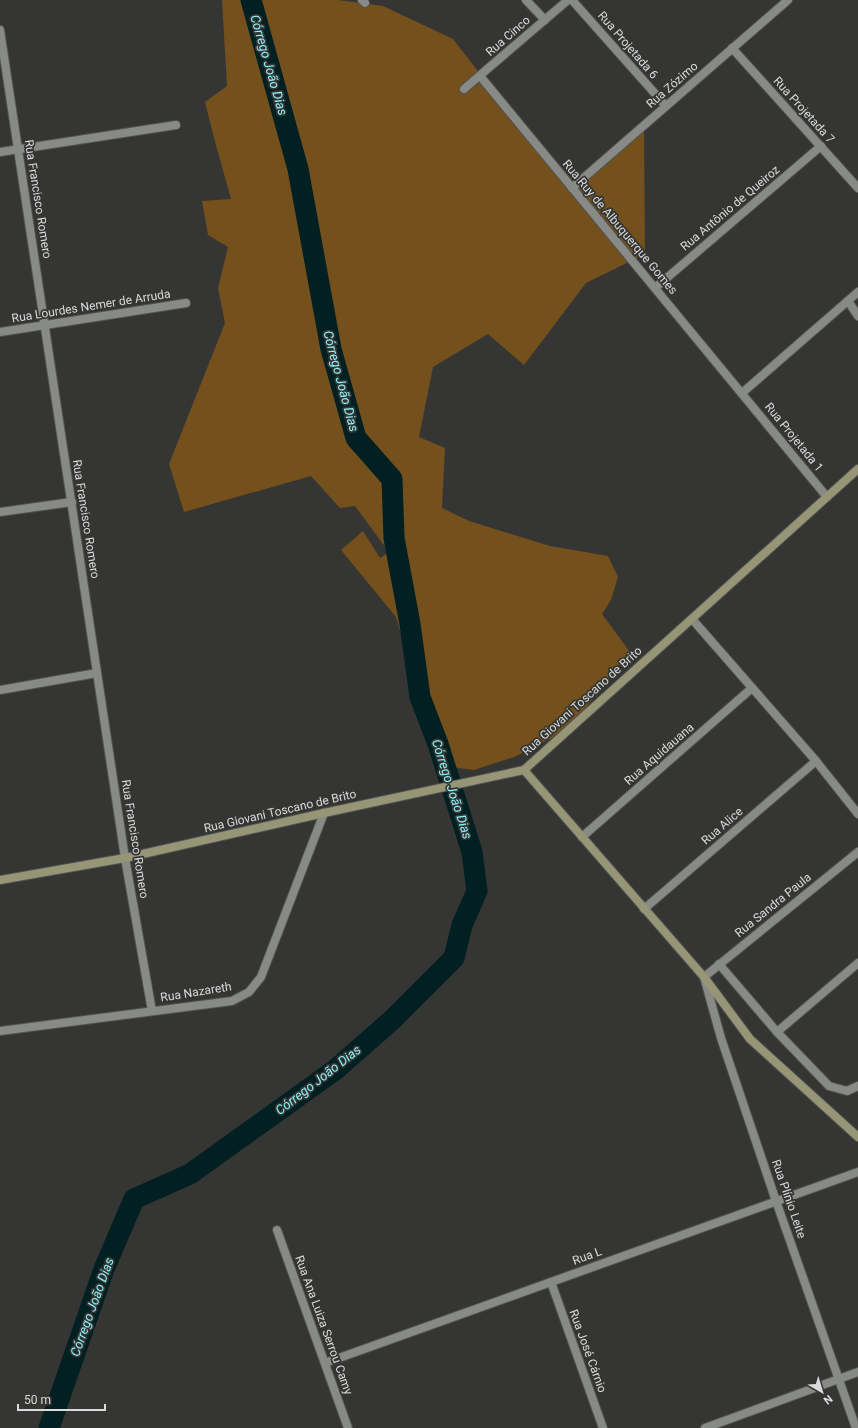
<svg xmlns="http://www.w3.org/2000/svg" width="858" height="1428" viewBox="0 0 858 1428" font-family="Roboto,sans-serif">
<rect width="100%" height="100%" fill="#353634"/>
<polygon fill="#73501c" points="222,0 338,0 383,6 453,39 512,115 572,187 644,127 645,254 586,283 524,365 488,334 433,367 419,437 445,448 442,508 469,521 550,546 608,556 618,577 611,600 602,614 630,652 568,730 514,757 474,770 443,766 432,749 419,717 408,656 396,617 341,550 363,531 380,558 389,552 355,506 340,508 311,476 184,512 169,464 225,323 218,288 228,247 208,235 202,201 231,199 214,138 205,102 227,86"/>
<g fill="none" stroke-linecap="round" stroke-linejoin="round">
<polyline stroke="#021f21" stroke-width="21" points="49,1428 104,1269 134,1199 190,1174 335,1070 393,1019 454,958 462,925 477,891 472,852 438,744 420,697 410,624 394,538 392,479 356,438 331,349 298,169 251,0"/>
<defs>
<g id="street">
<polyline points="362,0 365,3"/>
<polyline points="526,0 545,20"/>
<polyline points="572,0 666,106"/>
<polyline points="0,30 125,858 152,1011"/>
<polyline points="732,48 858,188"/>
<polyline points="480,76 827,497"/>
<polyline points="464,89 568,0"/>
<polyline points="0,152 176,125"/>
<polyline points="572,188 788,0"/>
<polyline points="655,288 821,146"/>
<polyline points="848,301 858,316"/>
<polyline points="0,332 186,303"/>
<polyline points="742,393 858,292"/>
<polyline points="0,512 72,502"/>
<polyline points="692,619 816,761 858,814"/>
<polyline points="0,690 97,673"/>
<polyline points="582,837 752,688"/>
<polyline points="644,909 816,761"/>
<polyline points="719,964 777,1032 858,963"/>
<polyline points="0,1031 232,1001 249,992 261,977 324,813"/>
<polyline points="777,1032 829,1086 847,1091 858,1086"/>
<polyline points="277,1230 348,1428"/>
<polyline points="551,1282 603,1428"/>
<polyline points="325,1363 858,1172"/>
<polyline points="705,1428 858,1372"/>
<polyline points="856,1428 776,1201 721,1038 704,977 858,852"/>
</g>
<g id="secondary">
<polyline points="524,770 704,977 750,1039 858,1137"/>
<polyline points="0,880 125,858 324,813 524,770 858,469"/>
</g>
</defs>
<use href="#street" stroke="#515351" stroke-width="10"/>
<use href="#secondary" stroke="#515351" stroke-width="10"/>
<use href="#street" stroke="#888a87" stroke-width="8"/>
<use href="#secondary" stroke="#969576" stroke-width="8"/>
</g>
<g text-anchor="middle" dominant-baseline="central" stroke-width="3.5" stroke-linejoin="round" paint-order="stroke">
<g font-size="12" fill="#dadbda" stroke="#353634">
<text transform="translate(508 36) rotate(-41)">Rua Cinco</text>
<text transform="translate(628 45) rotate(49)">Rua Projetada 6</text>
<text transform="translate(672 85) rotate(-41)">Rua Zózimo</text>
<text transform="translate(804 110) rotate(48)">Rua Projetada 7</text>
<text transform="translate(38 199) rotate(81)">Rua Francisco Romero</text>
<text transform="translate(730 208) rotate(-40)">Rua Antônio de Queiroz</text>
<text transform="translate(620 227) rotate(50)">Rua Ruy de Albuquerque Gomes</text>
<text transform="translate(91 306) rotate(-9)">Rua Lourdes Nemer de Arruda</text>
<text transform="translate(794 437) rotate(51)">Rua Projetada 1</text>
<text transform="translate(86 519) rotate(81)">Rua Francisco Romero</text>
<text transform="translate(582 701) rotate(-42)">Rua Giovani Toscano de Brito</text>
<text transform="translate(659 754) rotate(-41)">Rua Aquidauana</text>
<text transform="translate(280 811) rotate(-13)">Rua Giovani Toscano de Brito</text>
<text transform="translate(722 826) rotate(-41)">Rua Alice</text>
<text transform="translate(135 839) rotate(81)">Rua Francisco Romero</text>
<text transform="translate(773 905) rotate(-39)">Rua Sandra Paula</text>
<text transform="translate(196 992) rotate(-9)">Rua Nazareth</text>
<text transform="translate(789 1199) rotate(71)">Rua Plínio Leite</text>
<text transform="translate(587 1256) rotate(-20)">Rua L</text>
<text transform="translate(324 1325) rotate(70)">Rua Ana Luiza Serrou Camy</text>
<text transform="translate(588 1351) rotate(70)">Rua José Cárnio</text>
</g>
<g font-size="13" font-style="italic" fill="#8ef1f9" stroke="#353634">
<text transform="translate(269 65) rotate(74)">Córrego João Dias</text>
<text transform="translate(341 381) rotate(75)">Córrego João Dias</text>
<text transform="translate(452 789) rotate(72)">Córrego João Dias</text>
<text transform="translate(318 1080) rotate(-38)">Córrego João Dias</text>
<text transform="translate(92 1307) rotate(-70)">Córrego João Dias</text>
</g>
</g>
<g transform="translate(822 1392) rotate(142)" stroke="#353634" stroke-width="3" paint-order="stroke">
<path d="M0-3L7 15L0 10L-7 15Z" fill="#dadbda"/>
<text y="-6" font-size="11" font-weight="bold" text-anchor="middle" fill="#dadbda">N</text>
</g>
<path d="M18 1404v6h87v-6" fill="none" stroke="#dadbda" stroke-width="2"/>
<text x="24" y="1404" font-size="12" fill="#dadbda" stroke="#353634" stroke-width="3" paint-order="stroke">50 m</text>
</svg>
